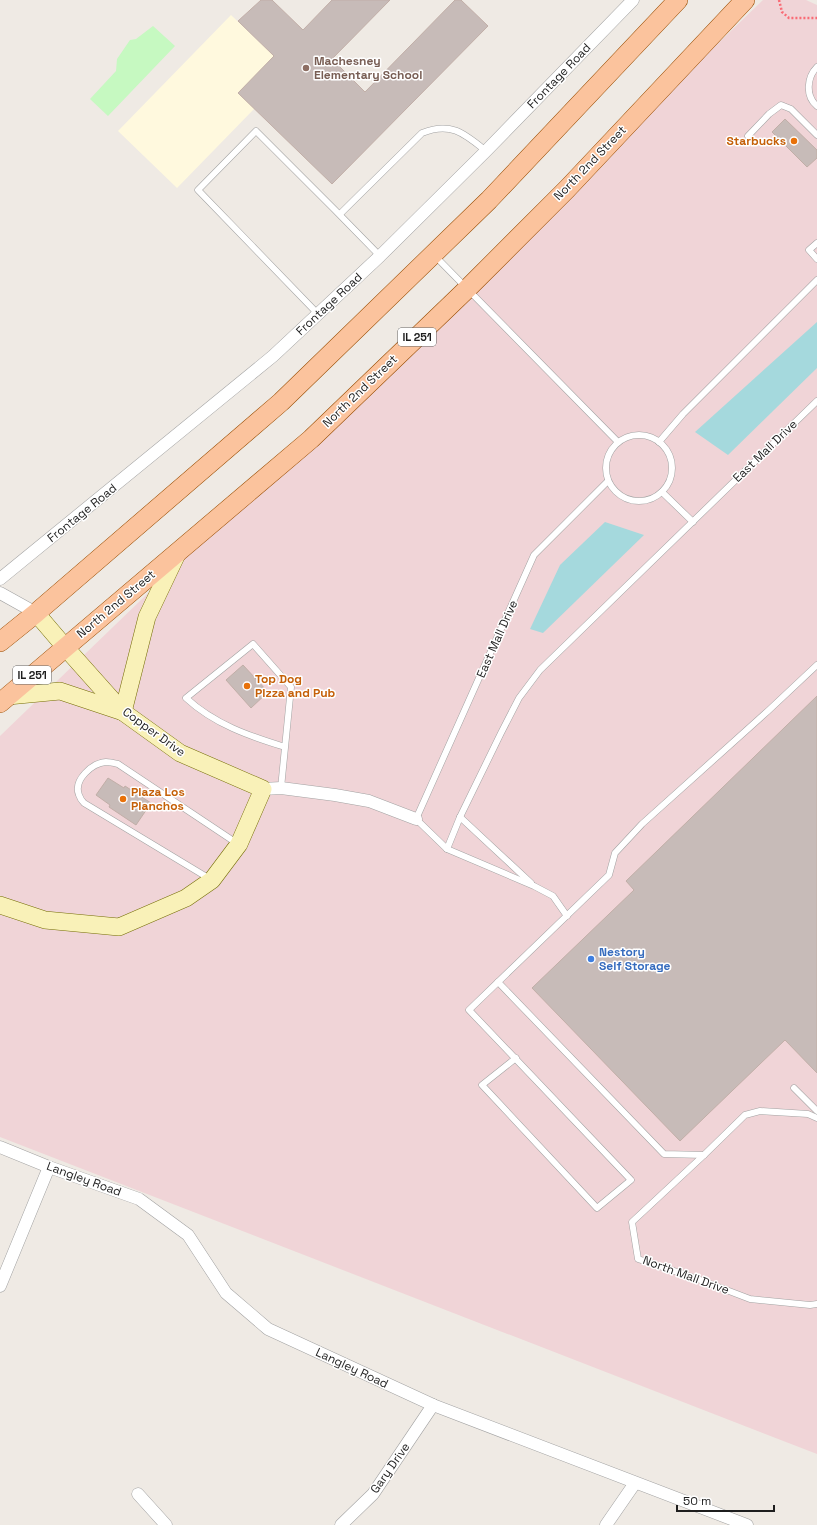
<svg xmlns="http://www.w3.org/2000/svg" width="817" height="1525" viewBox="0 0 817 1525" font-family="'Space Grotesk',sans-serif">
<rect width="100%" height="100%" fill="#efeae4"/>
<polygon fill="#f0d4d7" points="763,0 806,0 817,5 817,1454 0,1137 0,736"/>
<polygon fill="#fff9de" points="231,15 274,56 254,109 177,188 118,131"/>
<polygon fill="#c6f9c1" points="153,26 175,46 108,116 90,99 116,71 117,59 130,40 136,39"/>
<g fill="#a5d9dd">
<polygon points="817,322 817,368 728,455 695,432"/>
<polygon points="605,522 644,535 543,633 530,629 560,565"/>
</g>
<g fill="#c7bbb8" stroke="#c1aea7">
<polygon points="261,0 272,0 303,30 332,0 390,0 332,59 365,92 455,0 461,0 488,26 332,184 238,93 274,56 238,21"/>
<polygon points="785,119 817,150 817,158 807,167 772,132"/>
<polygon points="243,665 268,692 251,708 226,680"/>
<polygon points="817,696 817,1073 785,1040 680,1141 532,988 634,890 626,881"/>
<polygon points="108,778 124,788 125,786 151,803 136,825 109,807 110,805 96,795"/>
</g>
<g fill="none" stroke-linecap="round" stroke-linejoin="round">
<defs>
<g id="lane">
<path d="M817,67C807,77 805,96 817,106"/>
<polyline points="748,136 769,114 781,105 791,109 817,135"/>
<path d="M340,214L422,133C451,121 465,134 486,151"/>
<polyline points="817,243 809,250 817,259"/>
<polyline points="434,255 618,442"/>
<polyline points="318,314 198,190 256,131 334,209 380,256"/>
<circle cx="639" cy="468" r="33"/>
<polyline points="659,442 683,414 817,280"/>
<polyline points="662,492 693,522"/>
<path d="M281,788L291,687L253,644L186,698C214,724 249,736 285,747"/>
<polyline points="460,817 531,883"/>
<polyline points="447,849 460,817 501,733 519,698 540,670 817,401"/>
<path d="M210,879L84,803C82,801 80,798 79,795C73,780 92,763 106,762C110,762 114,763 118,764L238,844"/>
<polyline points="567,916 553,896 534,886 447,849 416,819 534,555 608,481"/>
<polyline points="498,982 664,1154 704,1155 745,1115 760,1111 808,1114 817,1118"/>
<polyline points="516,1058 482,1085 597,1208 631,1180 469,1010 609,875 615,853 642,824 769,710 817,665"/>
<polyline points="794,1088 817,1111"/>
<polyline points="704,1155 632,1222 638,1259 695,1278 750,1299 810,1305 817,1304"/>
</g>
<g id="street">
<polyline points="0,579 273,356 380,256 486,151 633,0"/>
<polyline points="0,593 36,613"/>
<polyline points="263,789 281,788 335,795 369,801 416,819"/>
<polyline points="0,1147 49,1167 139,1199 188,1235 226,1293 268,1329 433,1405 747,1525"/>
<polyline points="0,1286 49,1167"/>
<polyline points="138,1494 166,1525"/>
<polyline points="341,1525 373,1494 433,1405"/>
<polyline points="606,1525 635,1483"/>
</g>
<g id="secondary">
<polyline points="8,696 60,691 123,712 147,617 178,552"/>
<polyline points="0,905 45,920 119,927 186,898 212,880 239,844 263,789 180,753 123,712 65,647 36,613"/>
</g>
<g id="primary">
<polyline points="0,642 36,613 281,402 489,200 678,0"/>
<polyline points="0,703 311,439 467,289 567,189 745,0"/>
</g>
</defs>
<use href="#lane" stroke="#a2a2a2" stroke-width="7"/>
<use href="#street" stroke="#a2a2a2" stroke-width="13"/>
<use href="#secondary" stroke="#756e05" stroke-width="18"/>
<use href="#primary" stroke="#984c01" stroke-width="20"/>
<polyline stroke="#f96b75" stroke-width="2.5" stroke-dasharray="2 2" stroke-linecap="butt" points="779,0 782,12 789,18 817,18"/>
<use href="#lane" stroke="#fff" stroke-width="6"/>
<use href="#street" stroke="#fff" stroke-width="12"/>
<use href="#secondary" stroke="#f9f1b8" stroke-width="17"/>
<use href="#primary" stroke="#fbc39d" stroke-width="19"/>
</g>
<circle fill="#8d6e63" stroke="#fff" stroke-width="1.5" cx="306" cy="68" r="4"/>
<g fill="#e8710a" stroke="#fff" stroke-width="1.5">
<circle cx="794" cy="141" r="4"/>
<circle cx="247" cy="686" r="4"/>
<circle cx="123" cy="799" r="4"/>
</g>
<circle fill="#3f7fe0" stroke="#fff" stroke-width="1.5" cx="591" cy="959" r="4"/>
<g text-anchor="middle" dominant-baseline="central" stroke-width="3" stroke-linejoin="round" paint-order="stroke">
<g fill="#fff" stroke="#626262" stroke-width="1">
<rect x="398" y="328" width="38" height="18" rx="3"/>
<rect x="13" y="666" width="38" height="18" rx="3"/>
</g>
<g font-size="11" font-weight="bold" fill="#1e1e1e">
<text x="417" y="337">IL 251</text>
<text x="32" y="675">IL 251</text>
</g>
<g font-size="12" font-weight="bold" fill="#785e54" stroke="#fff" text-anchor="start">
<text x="314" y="61">Machesney<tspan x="314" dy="14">Elementary School</tspan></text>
</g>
<g font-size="12" fill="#1e1e1e" stroke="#fff">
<text transform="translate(559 76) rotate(-46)">Frontage Road</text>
<text transform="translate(590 163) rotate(-46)">North 2nd Street</text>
<text transform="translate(329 304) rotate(-43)">Frontage Road</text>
<text transform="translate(360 391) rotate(-44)">North 2nd Street</text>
<text transform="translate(765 451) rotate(-44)">East Mall Drive</text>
<text transform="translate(82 513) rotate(-39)">Frontage Road</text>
<text transform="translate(116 604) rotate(-40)">North 2nd Street</text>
<text transform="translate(497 639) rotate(-66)">East Mall Drive</text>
<text transform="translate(154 732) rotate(36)">Copper Drive</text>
<text transform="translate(84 1179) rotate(20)">Langley Road</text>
<text transform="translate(686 1275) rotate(20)">North Mall Drive</text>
<text transform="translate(352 1368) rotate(25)">Langley Road</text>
<text transform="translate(390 1468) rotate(-55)">Gary Drive</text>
</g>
<g font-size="12" font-weight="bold" fill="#c56008" stroke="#fff" text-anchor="start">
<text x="786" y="141" text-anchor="end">Starbucks</text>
<text x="255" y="679">Top Dog<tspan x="255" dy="14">Pizza and Pub</tspan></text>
<text x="131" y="792">Plaza Los<tspan x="131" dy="14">Planchos</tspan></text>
</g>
<g font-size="12" font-weight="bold" fill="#366cbe" stroke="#fff" text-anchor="start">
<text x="599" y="952">Nestory<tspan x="599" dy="14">Self Storage</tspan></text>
</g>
</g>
<path d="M677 1505v6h97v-6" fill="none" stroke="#1e1e1e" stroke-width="2"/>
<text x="683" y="1505" font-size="12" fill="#1e1e1e" stroke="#ffffff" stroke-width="3" paint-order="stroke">50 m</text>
</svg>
